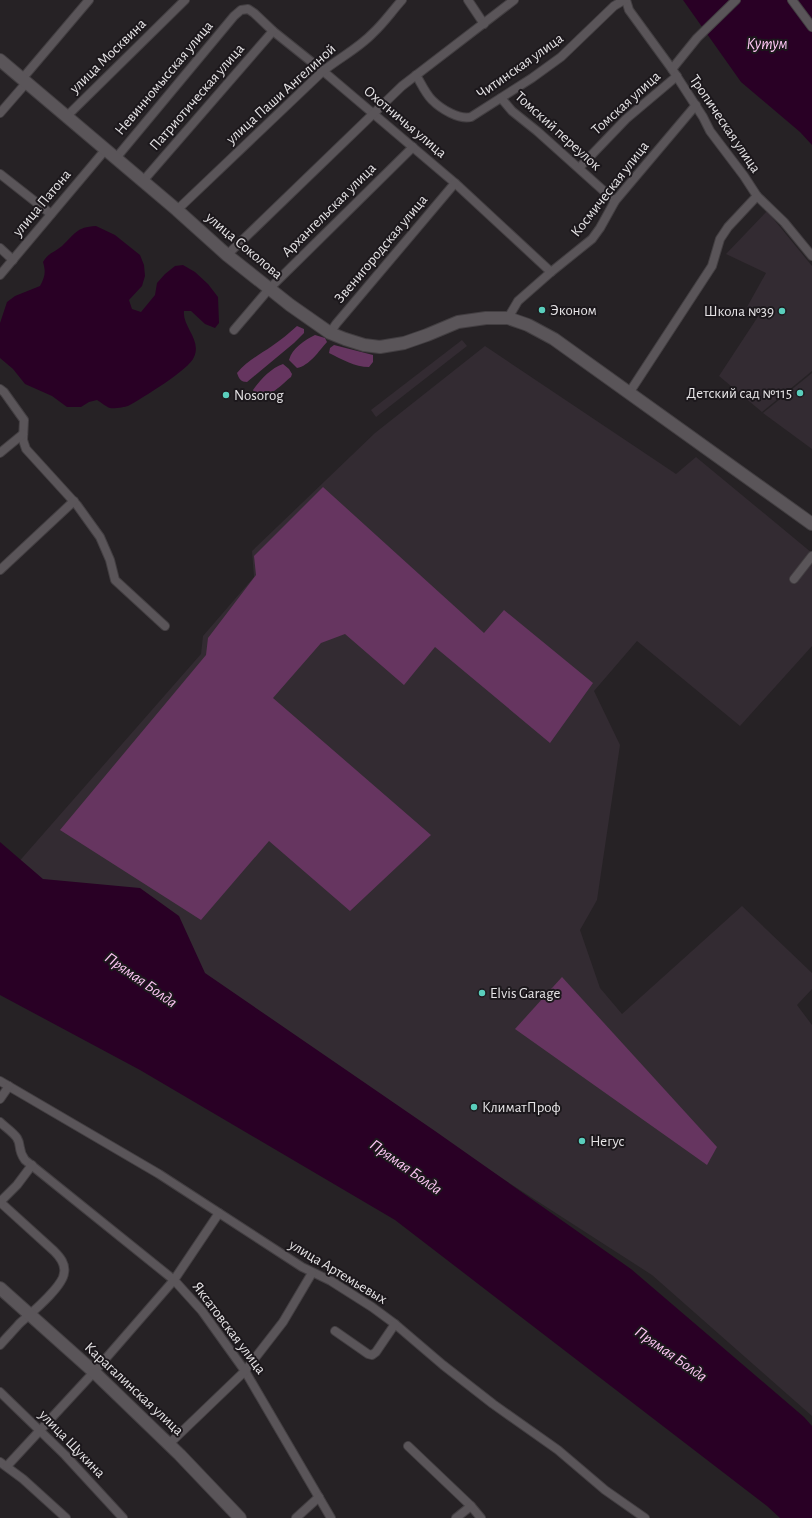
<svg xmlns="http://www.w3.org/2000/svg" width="812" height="1518" viewBox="0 0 812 1518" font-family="'Alegreya Sans',sans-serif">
<rect width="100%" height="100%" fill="#262225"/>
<g fill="#332b32">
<polygon points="767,211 812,266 812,371 762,412 719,376 759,315 747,307 766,273 726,254"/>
<polygon points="462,340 467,346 376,417 371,410"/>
<polygon points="485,346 676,474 696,457 812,553 812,646 740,726 637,641 594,691 620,745 597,900 580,930 600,988 622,1014 742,906 812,973 812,989 797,1005 812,1025 812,1416 652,1275 16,865 201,654 203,636 254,577 252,551 375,433"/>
<polygon points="812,373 812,449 763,413"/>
</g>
<g fill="#663560">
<path d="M297,326L304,329V333L294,343L247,382C241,382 239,379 237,373C247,361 259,355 272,346C281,340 289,333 297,326Z"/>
<path d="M315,335L325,338L327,342C319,351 309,366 297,368L289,360C292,348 305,340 315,335Z"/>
<path d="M334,345L373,355V362L369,367C355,367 341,359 329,353L330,348Z"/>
<path d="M283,364L289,369L292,374L291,377C282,384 269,399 256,398L253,390C260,380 271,368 283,364Z"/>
<polygon points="323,487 484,633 504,610 593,683 550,743 435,647 404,685 345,634 321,643 273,698 431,835 350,911 269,841 201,920 60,830 206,655 208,638 256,575 254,556"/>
<polygon points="562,977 717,1147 707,1165 515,1029"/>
</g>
<g fill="#290025">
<polygon points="683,0 812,0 812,145 800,132 741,82"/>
<path d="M96,226L115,235L140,255L144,265L145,276L142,286L129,300L132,309L141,312L155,295L157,283L165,274L175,266L183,265L195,272L208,284L218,297L219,323L215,328L205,324L191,311H184C182,326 202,340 194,357C190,369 141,399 128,406C125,407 114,409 110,408C106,407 101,402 97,400L89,402L81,407H67L52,396L25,384L13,369L0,358V323L7,302L15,296L40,286C45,277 46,272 43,262C48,253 55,252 62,246C75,234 76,227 96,226Z"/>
<polygon points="0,842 43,879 140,888 179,916 205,973 435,1131 631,1269 804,1417 812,1426 812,1518 780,1518 767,1506 395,1220 140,1070 0,995"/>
</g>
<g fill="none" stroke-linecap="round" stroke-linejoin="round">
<defs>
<g id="street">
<polyline points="468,0 484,24"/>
<polyline points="626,0 629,10 672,69 703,117 710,131 744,176 757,196 784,222 812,256"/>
<polyline points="792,0 812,27"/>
<polyline points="672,69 697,38 736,0"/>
<path d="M416,75C421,83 425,93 432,100C441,109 459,120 471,117L532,78L561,57L614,6L624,0"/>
<polyline points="22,79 89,0"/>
<polyline points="501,98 512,111 537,131 615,201"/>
<polyline points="0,113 27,82"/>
<polyline points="67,116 185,0"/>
<polyline points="116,158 234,16 241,10 248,9 254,13 273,31 323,71 455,183 551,272"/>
<polyline points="579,168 626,119 677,76"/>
<polyline points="0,174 51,214"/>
<polyline points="143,181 273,31"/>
<path d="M177,210L323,71C339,58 359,48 373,33C384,23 392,11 402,0"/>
<polyline points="0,248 13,260"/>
<polyline points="227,255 402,86 514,0"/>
<polyline points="0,275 106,149"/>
<polyline points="508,318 518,301 551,272 592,239 600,228 615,201 696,105"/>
<polyline points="234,330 269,289 413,147"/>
<polyline points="330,333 336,324 455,183"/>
<polyline points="0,389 4,392 24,420 23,440 26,449 77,505 100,537 110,560 115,580 165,626"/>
<polyline points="629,393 712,266 720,239 728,227 757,196"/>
<polyline points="0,453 23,434"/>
<polyline points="0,570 74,501"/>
<polyline points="794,579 812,556"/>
<polyline points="0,1081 159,1174 302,1267 331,1281 372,1307 395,1324 443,1365 493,1404 558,1450 605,1490 645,1518"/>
<polyline points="0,1099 9,1086"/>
<path d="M0,1122C5,1127 13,1132 17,1138C22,1146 17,1149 25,1160L174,1280L202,1311L245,1371L331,1518"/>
<path d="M0,1202L54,1251C60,1257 66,1264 64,1273C63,1287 30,1314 19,1324C13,1331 6,1338 0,1345"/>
<polyline points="0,1202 17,1185 32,1165"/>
<polyline points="335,1331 368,1354 372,1355 376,1352 395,1324"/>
<polyline points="0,1392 65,1455 123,1518"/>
<polyline points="169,1444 245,1371 283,1322 312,1273"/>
<polyline points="408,1446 471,1506 481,1518"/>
<polyline points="0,1462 23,1479 66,1518"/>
<polyline points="7,1466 94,1372 174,1280 219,1213"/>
<polyline points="296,1518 319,1497"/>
<polyline points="456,1518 471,1506"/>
</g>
<g id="secondary">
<polyline points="0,60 177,210 227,255 290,305 330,333 345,339 364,345 380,347 404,343 427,335 458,322 486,318 508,318 528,325 554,339 812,524"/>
<polyline points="0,1288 94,1372 180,1455 240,1518"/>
</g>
</defs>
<use href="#street" stroke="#433f42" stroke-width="10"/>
<use href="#secondary" stroke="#433f42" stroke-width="14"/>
<use href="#street" stroke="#5a5559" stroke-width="8"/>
<use href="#secondary" stroke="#5a5559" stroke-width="12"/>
</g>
<g fill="#5acebc" stroke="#1c181c" stroke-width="1.5">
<circle cx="542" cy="310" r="4"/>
<circle cx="782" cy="311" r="4"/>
<circle cx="800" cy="393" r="4"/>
<circle cx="226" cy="395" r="4"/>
<circle cx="482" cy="993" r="4"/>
<circle cx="474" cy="1107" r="4"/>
<circle cx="582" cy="1141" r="4"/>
</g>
<g text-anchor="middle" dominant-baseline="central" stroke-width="4" stroke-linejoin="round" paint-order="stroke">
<g font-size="15" fill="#e6e4e6" stroke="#1c181c">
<text transform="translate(108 56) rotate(-44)">улица Москвина</text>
<text transform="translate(520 66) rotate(-35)">Читинская улица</text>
<text transform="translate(164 78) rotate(-50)">Невинномысская улица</text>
<text transform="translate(281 94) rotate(-42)">улица Паши Ангелиной</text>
<text transform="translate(197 97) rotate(-49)">Патриотическая улица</text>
<text transform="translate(626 103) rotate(-42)">Томская улица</text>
<text transform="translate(405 122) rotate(40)">Охотничья улица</text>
<text transform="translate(725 124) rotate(56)">Тропическая улица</text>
<text transform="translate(558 131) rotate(42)">Томский переулок</text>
<text transform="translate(610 189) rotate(-52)">Космическая улица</text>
<text transform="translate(42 203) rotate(-50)">улица Патона</text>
<text transform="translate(329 210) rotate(-45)">Архангельская улица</text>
<text transform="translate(244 246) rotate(40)">улица Соколова</text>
<text transform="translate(381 249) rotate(-50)">Звенигородская улица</text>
<text transform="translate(338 1272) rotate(31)">улица Артемьевых</text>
<text transform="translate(229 1328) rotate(53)">Яксатовская улица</text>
<text transform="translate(134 1389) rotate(43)">Карагалинская улица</text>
<text transform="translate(72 1444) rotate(46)">улица Щукина</text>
</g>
<g font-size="15" fill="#e6e4e6" stroke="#1c181c" text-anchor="start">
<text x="550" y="310">Эконом</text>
<text x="774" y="311" text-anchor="end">Школа №39</text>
<text x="792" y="393" text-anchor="end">Детский сад №115</text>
<text x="234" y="395">Nosorog</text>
<text x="490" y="993">Elvis Garage</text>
<text x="482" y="1107">КлиматПроф</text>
<text x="590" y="1141">Негус</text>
</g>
<g font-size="16" font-style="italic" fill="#fec7f5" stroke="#1c181c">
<text x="767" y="44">Кутум</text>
<text transform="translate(141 980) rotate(35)">Прямая Болда</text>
<text transform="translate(406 1167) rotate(35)">Прямая Болда</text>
<text transform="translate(671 1354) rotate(35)">Прямая Болда</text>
</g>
</g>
</svg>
